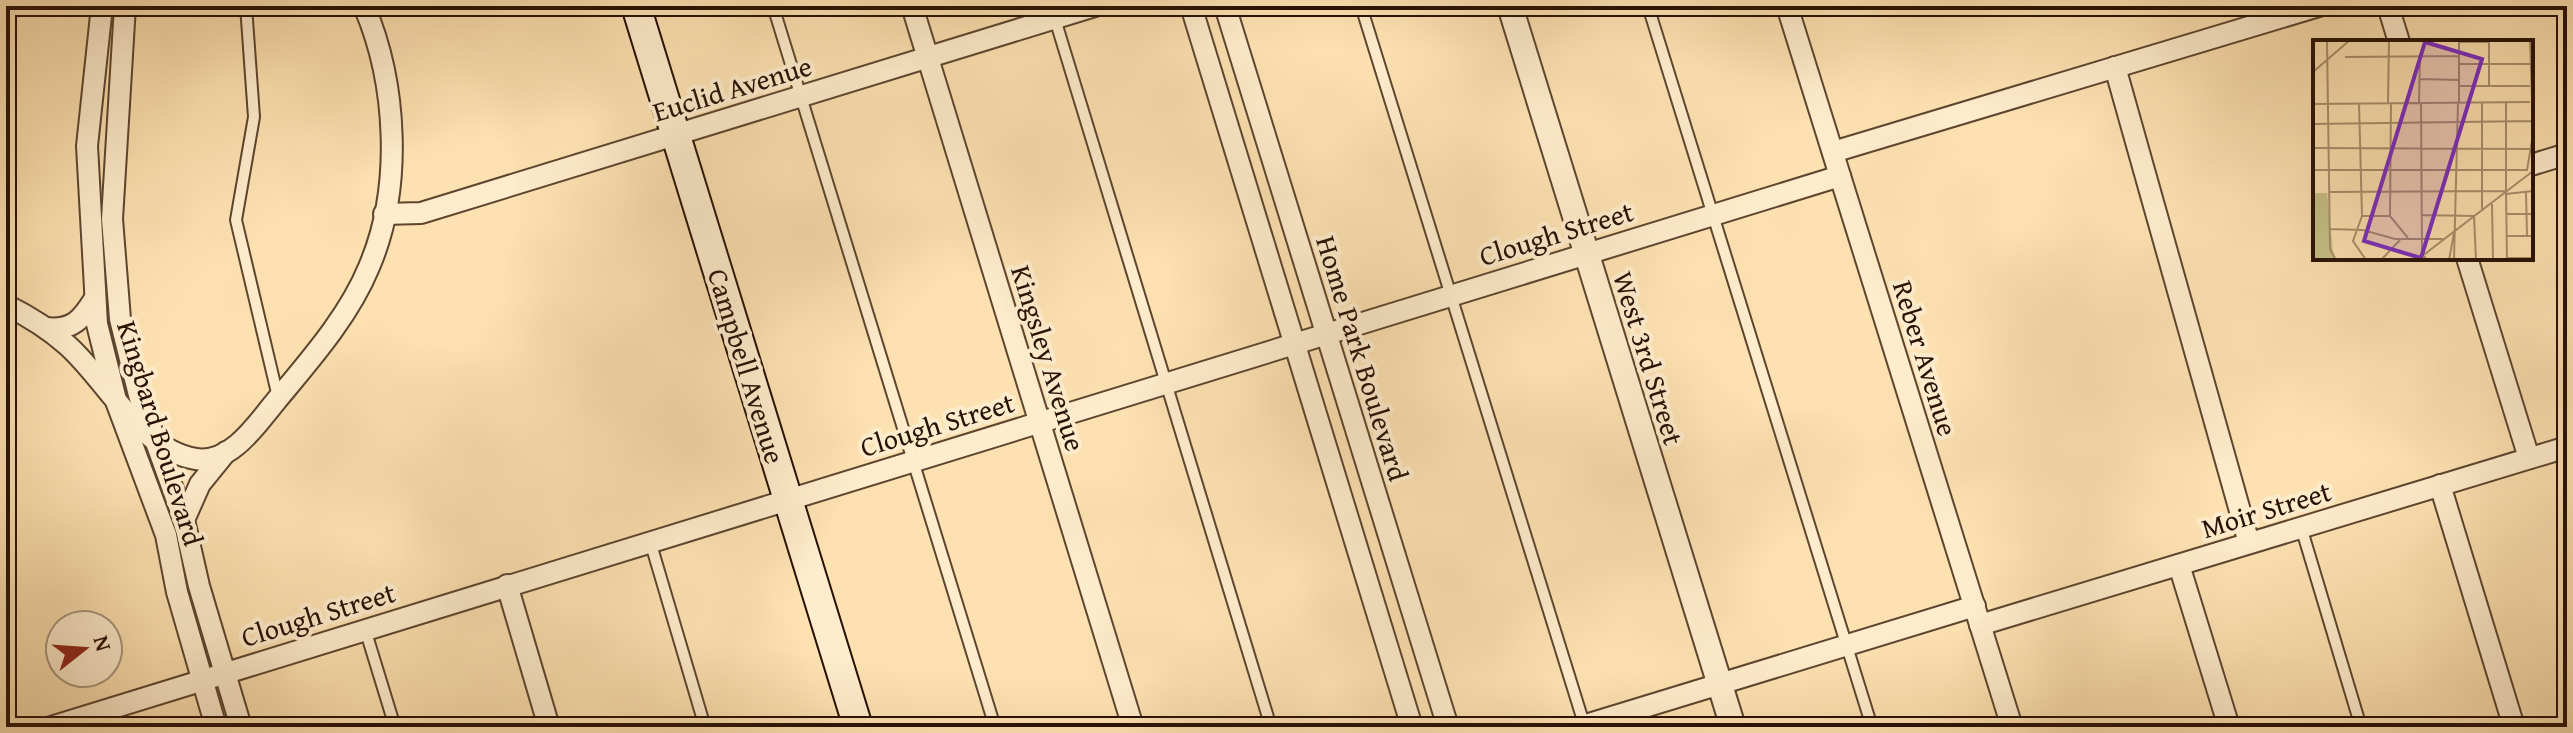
<svg xmlns="http://www.w3.org/2000/svg" width="2573" height="733" viewBox="0 0 2573 733" font-family="'Gentium Book Plus',serif">
<rect width="100%" height="100%" fill="#fde1b1"/>
<filter id="stains"><feTurbulence type="fractalNoise" baseFrequency=".0025" numOctaves="4"/><feColorMatrix values="0 0 0 0 .2 0 0 0 0 .09 0 0 0 0 .02 0 0 0 .5 -.17"/></filter>
<radialGradient id="worn" r=".72"><stop offset=".6" stop-color="#630" stop-opacity="0"/><stop offset="1" stop-color="#630" stop-opacity=".3"/></radialGradient>
<g fill="none" stroke-linecap="round" stroke-linejoin="round">
<defs>
<g id="service">
<polyline points="246,6 254,117 236,220 278,397"/>
<polyline points="773,6 995,727"/>
<polyline points="1051,6 1271,727"/>
<polyline points="1361,6 1585,727"/>
<polyline points="1648,6 1872,727"/>
<polyline points="2301,527 2361,727"/>
<polyline points="650,541 705,727"/>
<polyline points="365,629 395,727"/>
</g>
<g id="minor">
<polyline points="102,6 87,146 97,324 117,404 166,535 177,592 216,727"/>
<polyline points="125,6 112,219 120,319 139,395 184,520 199,586 241,727"/>
<polyline points="912,6 1133,727"/>
<polyline points="1191,6 1412,727"/>
<polyline points="1225,6 1448,727"/>
<polyline points="1787,6 2012,727"/>
<polyline points="2388,6 2399,42"/>
<polyline points="2115,67 2249,543"/>
<polyline points="1833,152 2319,6"/>
<polyline points="2531,165 2567,154"/>
<polyline points="384,214 421,213 1095,6"/>
<polyline points="2467,258 2529,458"/>
<path d="M6,305C28,316 48,328 67,345C106,379 141,451 196,459C231,464 256,425 276,401C310,360 349,316 369,267C403,188 397,83 364,6"/>
<path d="M46,328C73,331 82,319 95,298"/>
<polyline points="2440,485 2514,727"/>
<polyline points="184,520 200,484 226,452"/>
<polyline points="2179,565 2229,727"/>
<polyline points="507,585 549,727"/>
<polyline points="1980,625 2567,447"/>
<polyline points="51,727 1840,176"/>
<polyline points="1579,727 1975,606"/>
</g>
<polyline id="tertiary" points="1510,6 1733,727"/>
<polyline id="secondary" points="636,6 858,727"/>
</defs>
<use href="#service" stroke="#5d4530" stroke-width="14"/>
<use href="#minor" stroke="#5d4530" stroke-width="24"/>
<use href="#tertiary" stroke="#5d4530" stroke-width="28"/>
<use href="#secondary" stroke="#281105" stroke-width="32"/>
<use href="#service" stroke="#feeccc" stroke-width="10"/>
<use href="#minor" stroke="#feeccc" stroke-width="20"/>
<use href="#tertiary" stroke="#feeccc" stroke-width="24"/>
<use href="#secondary" stroke="#feeccc" stroke-width="28"/>
</g>
<g text-anchor="middle" dominant-baseline="central" stroke-width="8" stroke-linejoin="round" paint-order="stroke">
<g font-size="28" fill="#281105" stroke="#feeccc">
<text transform="translate(732 88) rotate(-17)">Euclid Avenue</text>
<text transform="translate(1556 233) rotate(-17)">Clough Street</text>
<text transform="translate(1049 358) rotate(73)">Kingsley Avenue</text>
<text transform="translate(1363 358) rotate(73)">Home Park Boulevard</text>
<text transform="translate(1649 358) rotate(73)">West 3rd Street</text>
<text transform="translate(1926 358) rotate(73)">Reber Avenue</text>
<text transform="translate(747 366) rotate(73)">Campbell Avenue</text>
<text transform="translate(937 424) rotate(-17)">Clough Street</text>
<text transform="translate(161 433) rotate(73)">Kingbard Boulevard</text>
<text transform="translate(2266 509) rotate(-17)">Moir Street</text>
<text transform="translate(318 614) rotate(-17)">Clough Street</text>
</g>
</g>
<g transform="translate(2313 40)">
<rect width="220" height="220" fill="#fde1b1"/>
<path d="M0,153H14L21,220H0Z" fill="#c6c187"/>
<path fill="none" stroke="#a88e6c" stroke-width="2" d="M14,0L17,209L23,220M217,0L220,88M146,2H176V46M32,17L146,16M146,24H217M0,32L37,0M106,39L146,40M146,46H217M169,62V169M193,62V151M46,63L49,176M75,63L76,0M106,63L107,17M108,63L109,214L114,220M146,63V1M0,64L217,62M0,84L220,81M0,108L217,109M0,130H214L220,95M193,151L194,220M16,152L193,151M213,152L214,196M193,154L220,151M179,164L180,220M194,174H220M108,175L161,176L163,220M77,176L78,63M17,189L50,190L82,199H130M194,196H220M194,218H220M53,220L40,201L49,176H77L95,198M68,220L87,200M104,220L220,131M136,220L141,193M141,220L145,63"/>
<path fill="#7b2cbf" fill-opacity="0.15" stroke="#7b2cbf" stroke-width="4" d="M112,2L169,19L108,218L51,201Z"/>
<rect width="220" height="220" fill="none" stroke="#281105" stroke-width="4"/>
</g>
<rect width="2573" height="733" fill="none" stroke="#fde1b1" stroke-width="32"/>
<rect x="8" y="8" width="2557" height="717" fill="none" stroke="#281105" stroke-width="4"/>
<rect x="16" y="16" width="2541" height="701" fill="none" stroke="#281105" stroke-width="2"/>
<g transform="translate(84 649) rotate(73)"><circle r="38" fill="#feeccc" stroke="#a8947c" stroke-width="2"/>
<path d="M0-6L14 30L0 20L-14 30Z" fill="#8f2418"/>
<text y="-12" font-size="22" font-weight="bold" text-anchor="middle" fill="#281105">N</text>
</g>
<rect width="100%" height="100%" filter="url(#stains)"/>
<rect width="100%" height="100%" fill="url(#worn)"/>
</svg>
